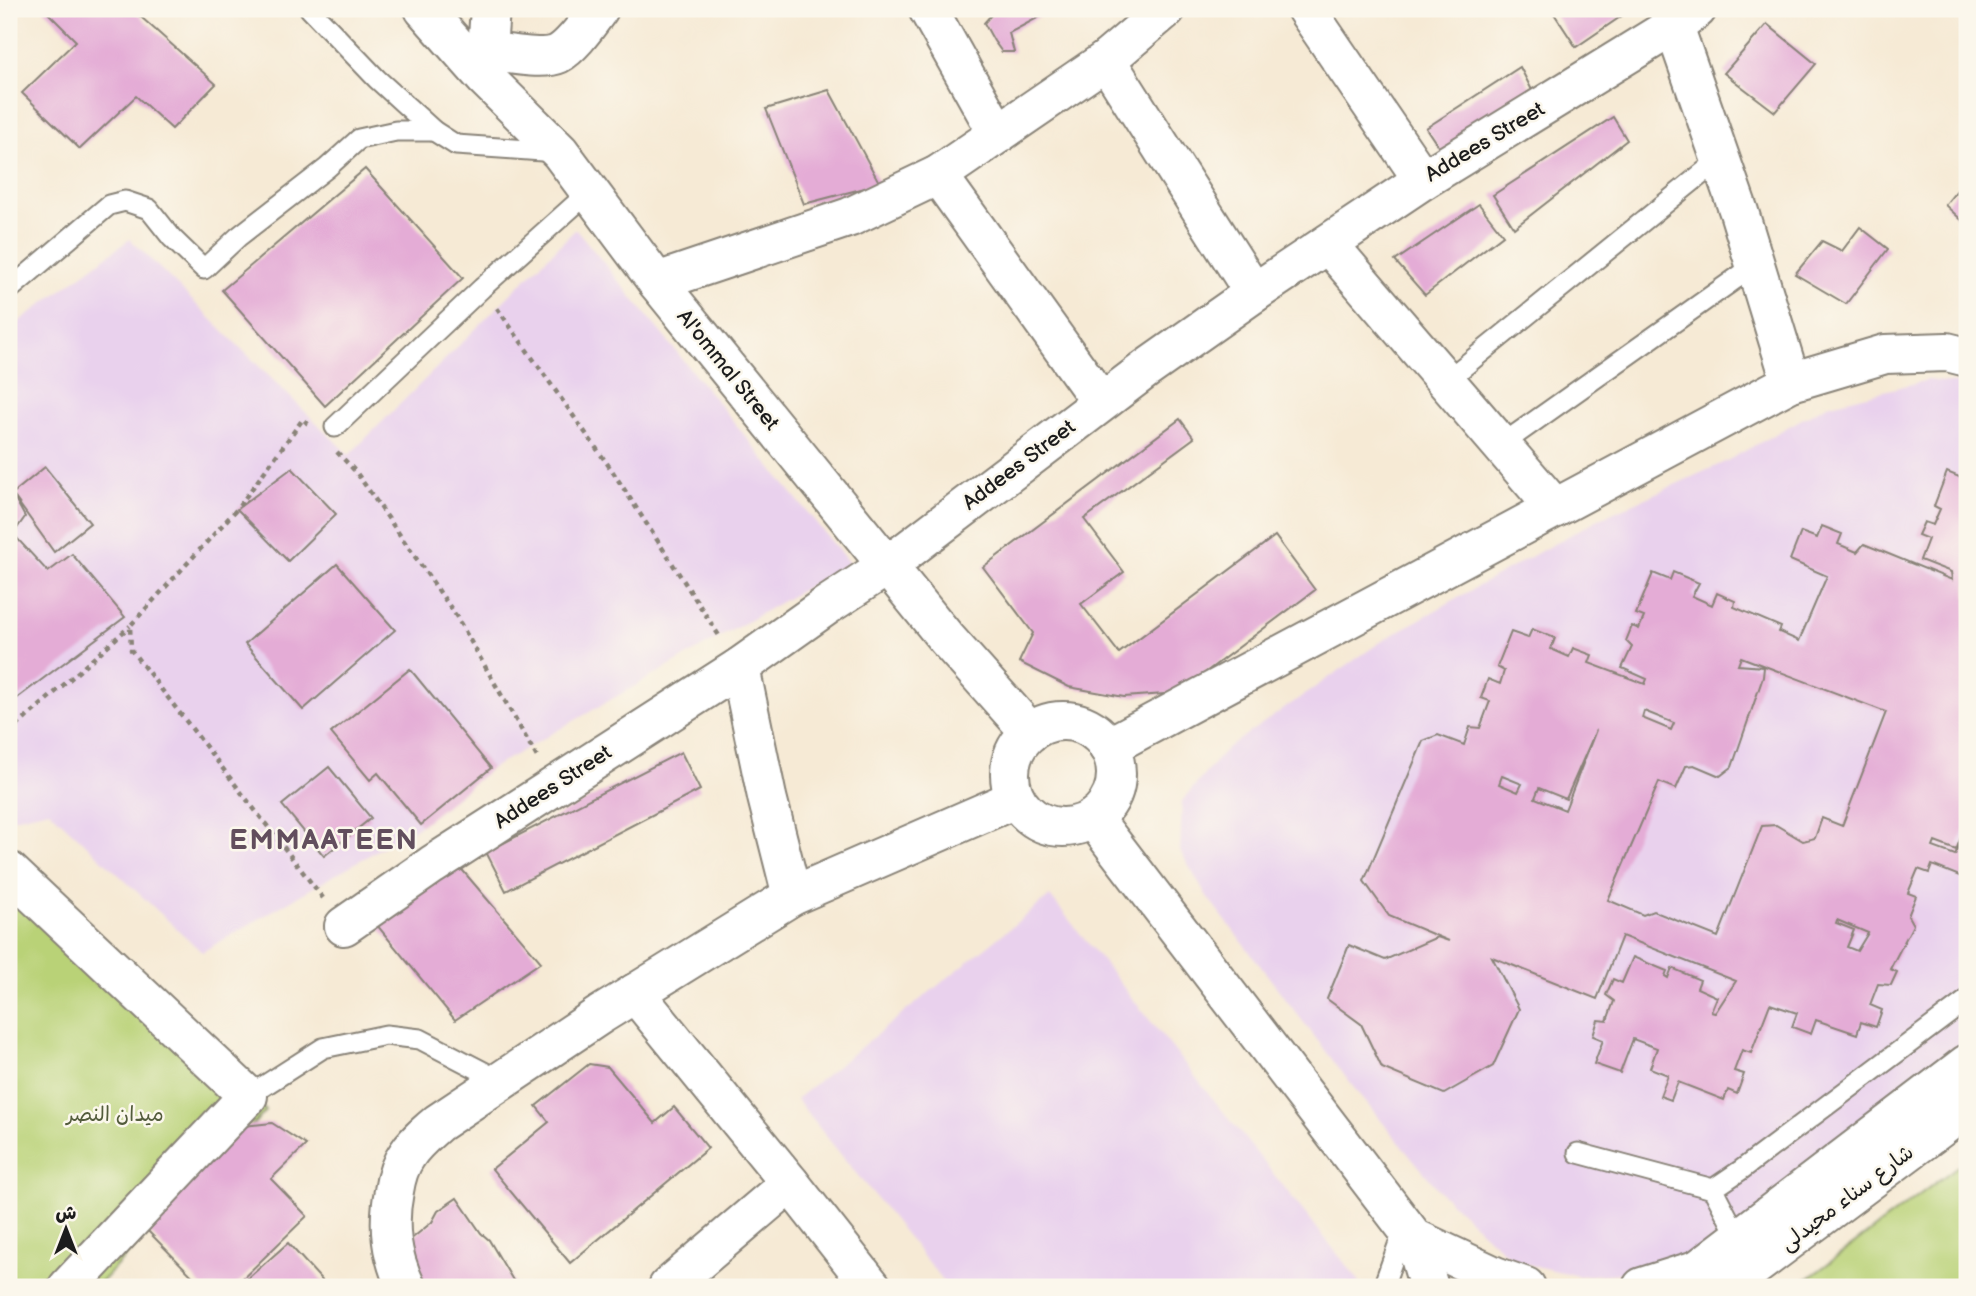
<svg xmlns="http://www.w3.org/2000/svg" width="1976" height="1296" viewBox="0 0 1976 1296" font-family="'Balsamiq Sans','Playpen Sans Arabic',sans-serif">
<rect width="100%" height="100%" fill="#fbf7ec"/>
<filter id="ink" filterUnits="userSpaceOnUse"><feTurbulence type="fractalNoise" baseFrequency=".0143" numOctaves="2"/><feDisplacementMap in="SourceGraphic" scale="14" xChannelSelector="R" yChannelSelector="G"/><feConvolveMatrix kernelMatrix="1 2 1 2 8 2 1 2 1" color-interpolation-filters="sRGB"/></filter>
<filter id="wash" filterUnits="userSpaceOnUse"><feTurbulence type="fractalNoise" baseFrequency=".00686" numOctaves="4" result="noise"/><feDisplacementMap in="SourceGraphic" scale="28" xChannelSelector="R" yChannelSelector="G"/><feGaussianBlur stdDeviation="1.57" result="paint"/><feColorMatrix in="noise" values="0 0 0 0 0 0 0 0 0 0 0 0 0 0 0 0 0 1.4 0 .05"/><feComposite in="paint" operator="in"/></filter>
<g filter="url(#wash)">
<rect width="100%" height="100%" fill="#f6ead5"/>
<g fill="#e9d1ed">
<polygon points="576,229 849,563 492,768 421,825 202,952 49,810 9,819 9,329 130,239 349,455"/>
<polygon points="1928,380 1967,385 1967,1050 1706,1251 1641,1272 1578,1276 1514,1261 1442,1194 1354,1088 1206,895 1180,851 1182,801 1227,748 1385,639 1489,580 1597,520 1725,462 1827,405"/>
<polygon points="1050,896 1360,1282 1354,1287 948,1287 796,1099"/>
</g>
<g fill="#b9d277" stroke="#6a774a" stroke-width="2">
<polygon points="9,863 266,1111 96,1287 9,1287"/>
<polygon points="1967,1159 1967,1287 1797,1287"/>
</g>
<g id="blocks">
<g fill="#e4acd6" fill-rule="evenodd">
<polygon points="44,9 132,9 216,84 172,129 136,96 80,149 22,93 76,41"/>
<polygon points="988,9 1054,9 1009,33 1014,52 1002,52 994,41 984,23 992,14"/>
<polygon points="1551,9 1632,9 1576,47"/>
<polygon points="1767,24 1816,64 1775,112 1724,73"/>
<polygon points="1520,67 1535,96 1444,155 1426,128"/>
<polygon points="829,90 880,184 804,204 766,109"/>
<polygon points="1613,117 1627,140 1514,228 1493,195"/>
<polygon points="365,169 463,278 325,406 222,290"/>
<polygon points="1967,178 1967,225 1945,205"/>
<polygon points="1479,204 1503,235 1425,295 1395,261"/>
<polygon points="1860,227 1888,249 1846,304 1795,274 1822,241 1842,251"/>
<polygon points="1180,419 1194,438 1084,519 1124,572 1081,604 1119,653 1275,536 1315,590 1178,693 1124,697 1069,687 1019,662 1033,633 983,567"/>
<polygon points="45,467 90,523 54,552 13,495 25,517 13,534 48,572 72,554 125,617 16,699 9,693 9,490 12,494"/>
<polygon points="292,468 336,514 288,561 237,509"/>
<path d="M1967,471V822L1956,850L1935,842L1933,847L1955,855L1959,845L1967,848V879L1932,865L1929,873L1918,869L1908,893L1916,896L1908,916L1913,925L1890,969L1897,972L1891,985L1878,984L1870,1005L1882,1010L1876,1027L1861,1022L1857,1034L1816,1020L1811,1034L1792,1027L1797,1013L1770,1004L1751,1053L1742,1050L1734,1071L1744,1074L1737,1094L1728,1090L1724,1100L1678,1082L1671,1100L1660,1096L1668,1075L1650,1068L1657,1048L1633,1039L1620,1073L1594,1064L1603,1040L1593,1036L1598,1020L1607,1021L1614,1001L1606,995L1613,979L1622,983L1633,957L1667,971L1665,976L1668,978L1672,968L1700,980L1697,988L1717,997L1711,1012L1715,1013L1736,981L1622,936L1597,999L1492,957L1519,1009L1493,1066L1444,1094L1382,1068L1361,1024L1327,999L1349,945L1385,960L1437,937L1449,941L1389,916L1364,881L1423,741L1438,735L1464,745L1470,727L1480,728L1490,701L1481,698L1488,679L1500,684L1504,671L1497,667L1511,632L1528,638L1532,629L1555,638L1551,649L1569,657L1573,648L1592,655L1589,663L1645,684L1647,679L1622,668L1632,647L1626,641L1632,626L1639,629L1644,617L1636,614L1653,573L1670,580L1673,572L1699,583L1692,596L1712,605L1717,593L1735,601L1734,607L1781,627L1779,632L1799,641L1827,576L1790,560L1801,532L1817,538L1822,526L1842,534L1838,544L1857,552L1864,544L1952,580L1951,572L1920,560L1928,539L1918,535L1924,522L1933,525L1940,509L1934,506L1947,472L1964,479ZM1741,657L1886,712L1842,826L1822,818L1815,838L1803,841L1776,825L1762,826L1718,937L1653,911L1643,915L1608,900L1659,782L1676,789L1686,766L1694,765L1720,776L1732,767L1763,677L1764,667L1738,665ZM1644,711L1674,723L1671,730L1642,718ZM1596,730L1565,810L1535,798L1539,788L1566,799ZM1502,776L1522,784L1518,792L1499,784ZM1837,920L1868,933L1857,951L1847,947L1854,930L1836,923Z"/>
<polygon points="337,564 395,630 303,710 245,644"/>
<polygon points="410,669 491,768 421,825 378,773 370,780 331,733"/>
<polygon points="681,752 700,790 506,891 486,852"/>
<polygon points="329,767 371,818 324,856 282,805"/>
<polygon points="458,865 541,962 455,1020 376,924"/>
<polygon points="589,1064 608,1067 655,1123 674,1107 708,1148 570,1263 492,1169 549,1122 536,1106"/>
<polygon points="272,1123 306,1145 271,1179 307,1216 234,1287 203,1287 142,1225 244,1126"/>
<polygon points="457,1198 481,1233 489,1240 517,1287 423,1287 410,1240 432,1222 438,1211"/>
<polygon points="288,1243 328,1287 238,1287"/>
<polygon points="794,1279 801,1287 783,1287"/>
</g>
</g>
</g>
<g filter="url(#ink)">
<use href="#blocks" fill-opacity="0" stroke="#898378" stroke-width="2"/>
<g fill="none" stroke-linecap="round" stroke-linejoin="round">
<defs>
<g id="lane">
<polyline points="310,9 377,79 434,131 456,145 556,152"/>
<polyline points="9,290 109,205 125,201 149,209 172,238 204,269 238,237 327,168 359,139 396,131 434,131"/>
<polyline points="1446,381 1720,159"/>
<polyline points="335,427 482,288 590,191"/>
<polyline points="1501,445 1755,265"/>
<polyline points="248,1096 323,1048 386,1035 420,1039 501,1081"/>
<polyline points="1578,1153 1713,1189 1741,1170 1967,1000"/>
<polyline points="1713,1189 1739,1239"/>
<polyline points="1383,1287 1405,1226"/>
</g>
<g id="street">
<polyline points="928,9 998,134"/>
<polyline points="1306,9 1423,180"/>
<polyline points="1668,9 1739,212 1791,382"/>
<path d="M487,51C504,53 543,61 558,54C573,46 589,22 599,9"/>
<polyline points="1106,60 1254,293"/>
<polyline points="485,76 490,9"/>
<polyline points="938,175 1101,402"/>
<polyline points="1328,244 1555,508"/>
<polyline points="657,282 850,217 938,175 1106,60 1166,9"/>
<polyline points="740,667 767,797 792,896"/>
<polyline points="9,871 248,1096 68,1287"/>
<polyline points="344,926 432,865 740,667 826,606 887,566 1146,369 1254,293 1423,180 1673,26 1697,9"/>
<polyline points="635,993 790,1183 872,1287"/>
<path d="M406,1287C391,1255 387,1226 394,1191C396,1178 399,1166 407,1155C415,1142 427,1133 438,1123L600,1015L792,896L1015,799"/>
<polyline points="668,1287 790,1183"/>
</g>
<polyline id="secondary" points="1108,747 1791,382 1885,354 1947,352 1967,357"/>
<g id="primary">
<polyline points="424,9 485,78 560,152 657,282 946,638 1030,732"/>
<circle cx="1063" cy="774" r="53"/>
<polyline points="1093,818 1414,1238 1429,1287"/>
<polyline points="1414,1238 1495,1276 1526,1287"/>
<polyline points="1642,1287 1699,1269"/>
<polyline points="1675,1287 1967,1064"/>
<polyline points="1727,1287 1967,1108"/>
</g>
</defs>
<use href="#lane" stroke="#898378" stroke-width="23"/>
<use href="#street" stroke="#898378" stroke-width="42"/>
<use href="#secondary" stroke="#898378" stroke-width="42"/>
<use href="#primary" stroke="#898378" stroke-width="42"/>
<g stroke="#898378" stroke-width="4.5" stroke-dasharray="5 5" stroke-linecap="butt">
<polyline points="497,308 611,469 720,637"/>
<polyline points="308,424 303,419 237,509 130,626 131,650 323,898"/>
<polyline points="337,452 356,472 455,614 537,757"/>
<polyline points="9,733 130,626"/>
</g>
<use href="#lane" stroke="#fff" stroke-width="19"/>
<use href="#street" stroke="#fff" stroke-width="38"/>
<use href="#secondary" stroke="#fff" stroke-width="38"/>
<use href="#primary" stroke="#fff" stroke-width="38"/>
</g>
</g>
<g text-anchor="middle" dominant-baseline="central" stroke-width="5" stroke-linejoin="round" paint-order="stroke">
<g font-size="21" fill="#1c1c1c" stroke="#fbf7ec">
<text transform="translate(1485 142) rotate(-31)">Addees Street</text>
<text transform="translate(728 370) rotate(51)">Al'ommal Street</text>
<text transform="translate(1019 465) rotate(-37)">Addees Street</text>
<text transform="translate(553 787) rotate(-33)">Addees Street</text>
<text transform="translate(1847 1198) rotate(-37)">شارع سناء محيدلى</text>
</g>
<g font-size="21" fill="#535c3c" stroke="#fbf7ec">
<text x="115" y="1114">ميدان النصر</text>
</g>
<g font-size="28" font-weight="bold" letter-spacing="2" fill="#624e5d" stroke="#fbf7ec">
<text x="324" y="840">EMMAATEEN</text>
</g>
</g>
<rect width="1976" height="1296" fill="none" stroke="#fbf7ec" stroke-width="35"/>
<g transform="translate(66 1229)" stroke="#fbf7ec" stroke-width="5" paint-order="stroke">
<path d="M0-5L12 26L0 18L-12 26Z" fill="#1c1c1c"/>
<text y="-10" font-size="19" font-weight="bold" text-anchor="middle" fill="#1c1c1c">ش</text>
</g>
</svg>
